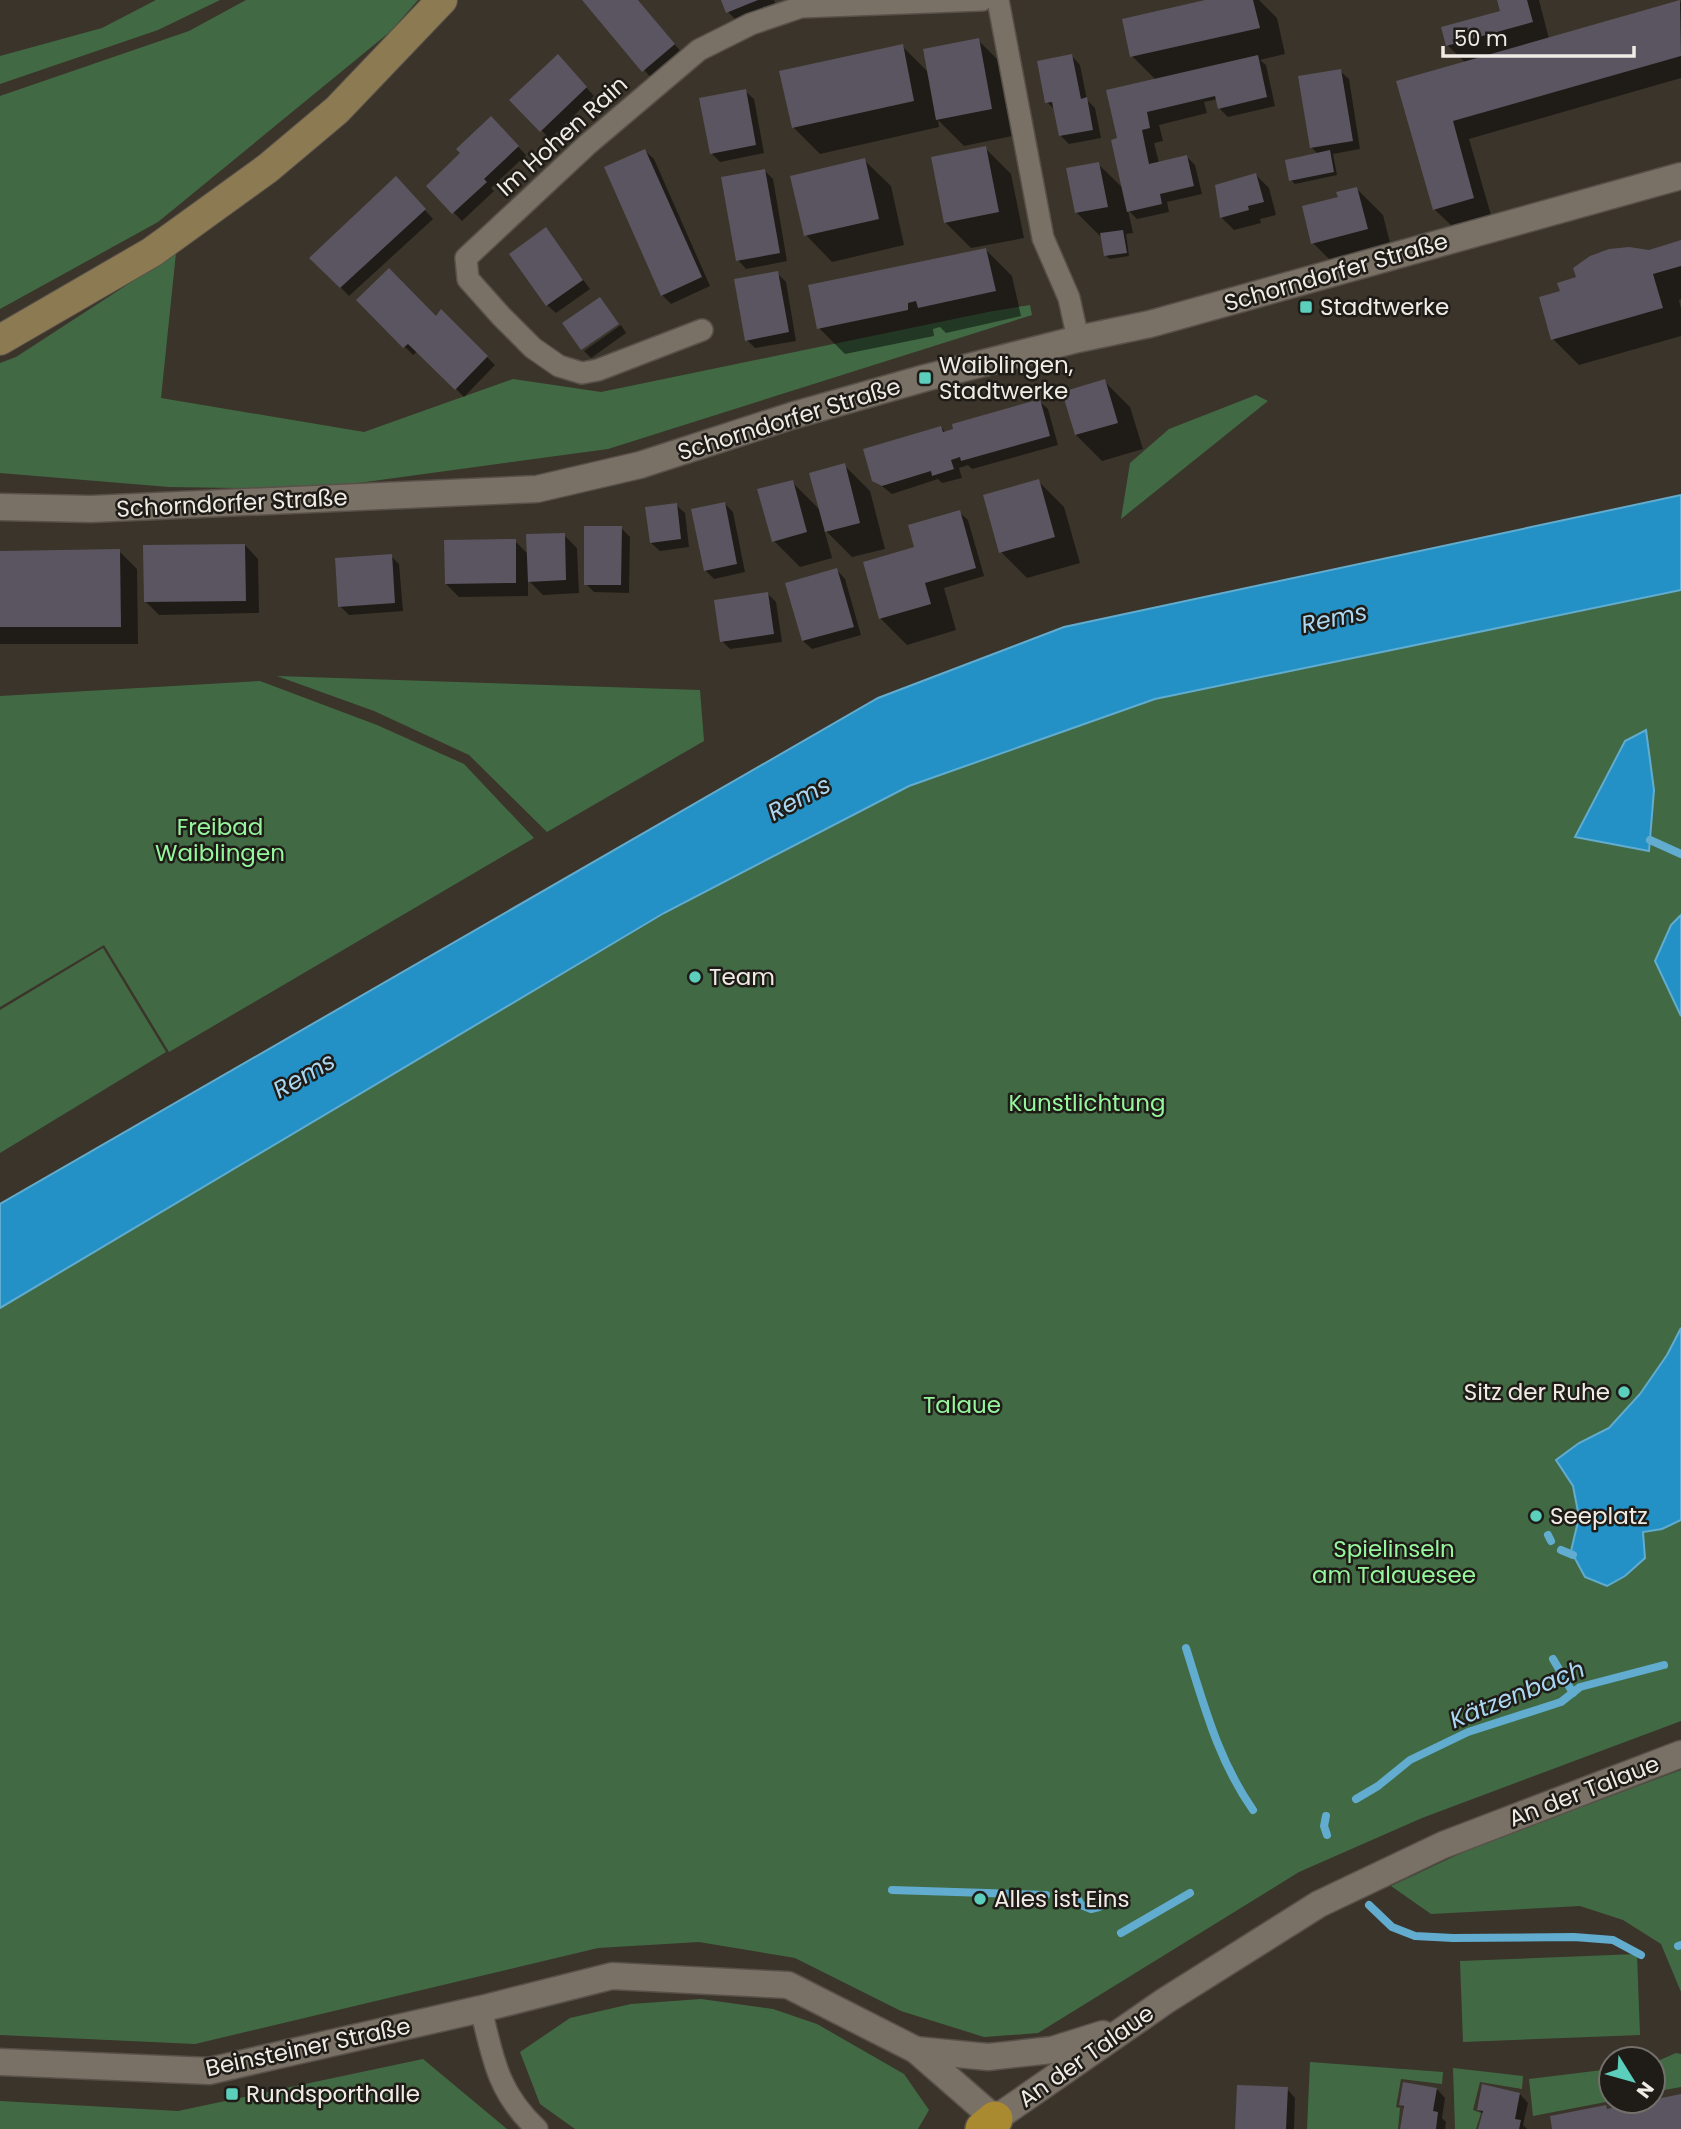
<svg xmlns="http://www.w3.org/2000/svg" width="1681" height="2129" viewBox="0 0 1681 2129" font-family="Poppins,sans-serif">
<rect width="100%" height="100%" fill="#3b342a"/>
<g fill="#416a44" fill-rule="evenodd">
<polygon points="156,0 220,0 158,30 0,84 0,56 102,28"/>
<polygon points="246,0 418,0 391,31 158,222 0,309 0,96 189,31"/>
<polygon points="176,253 161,398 364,432 513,379 601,392 988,312 1030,305 1032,315 608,449 314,489 169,487 0,473 0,363 16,357"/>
<polygon points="1256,395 1268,401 1121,519 1130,463 1169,429"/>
<path d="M1681,590V915L1671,925L1655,961L1681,1016V1328L1667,1355L1640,1394L1609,1428L1579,1443L1556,1460L1573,1486L1579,1517L1571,1551L1607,1586L1625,1577L1645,1558L1643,1532L1662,1529L1681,1520V1721L1422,1818L1299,1872L1038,2033L984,2037L901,2011L795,1958L699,1942L598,1948L195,2044L0,2035V1308L664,913L909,786L1155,699ZM1625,741L1654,790L1649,850L1575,836Z"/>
<polygon points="277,676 700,690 704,741 547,832 469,755 374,711"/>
<polygon points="260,681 377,725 464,764 534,838 169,1052 104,945 0,1007 0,696"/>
<polygon points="103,948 166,1052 0,1153 0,1010"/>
<polygon points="1681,1770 1681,1992 1661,1944 1623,1920 1580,1906 1431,1914 1391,1886 1474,1847"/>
<polygon points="1637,1954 1640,2035 1463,2042 1460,1961"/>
<polygon points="701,1999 773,2009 817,2024 904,2074 929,2110 918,2129 575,2129 540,2104 520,2052 570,2018 631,2004"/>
<polygon points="1676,2053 1681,2054 1681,2087 1653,2092 1653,2063"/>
<polygon points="423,2059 507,2129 0,2129 0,2101 178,2111"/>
<polygon points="1310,2062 1443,2072 1442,2084 1401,2079 1396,2107 1400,2108 1398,2129 1307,2129"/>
<polygon points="1453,2068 1523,2076 1522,2089 1480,2082 1473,2110 1481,2113 1476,2129 1455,2129"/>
<polygon points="1611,2069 1611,2101 1533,2116 1529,2079"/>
</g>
<g fill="#2491c6" stroke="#61accf" stroke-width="2">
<polygon points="1681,495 1681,590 1155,699 909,786 664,913 0,1308 0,1204 878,698 1064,627"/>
<polygon points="1646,730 1654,790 1649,851 1575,837 1625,741"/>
<polygon points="1681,915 1681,1016 1655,961 1671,925"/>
<polygon points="1681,1328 1681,1520 1662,1529 1643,1532 1645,1558 1625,1576 1607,1586 1585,1577 1571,1551 1579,1517 1573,1486 1556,1460 1579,1443 1609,1428 1640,1394 1667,1355"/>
</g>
<g fill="#0007">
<polygon points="584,0 638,0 682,53 652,79"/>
<polygon points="723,0 774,0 776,5 736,20 728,12"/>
<polygon points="1212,0 1259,0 1277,18 1285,54 1260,60 1266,65 1275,106 1228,117 1219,108 1218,99 1204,102 1207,113 1159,125 1163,141 1154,143 1159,163 1187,157 1195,165 1202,194 1167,202 1169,212 1137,219 1128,210 1133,233 1126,234 1129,256 1110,259 1106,256 1103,239 1076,212 1098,164 1124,189 1120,139 1156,80 1132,56"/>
<polygon points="1498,0 1539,0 1549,39 1681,2 1681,78 1469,139 1491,215 1452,226 1434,209 1398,83 1466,63 1447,45 1502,12"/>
<polygon points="978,40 1004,66 1017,135 964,146 938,120 939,127 820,154 793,127 902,46 929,73"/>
<polygon points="1072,56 1080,65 1087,100 1095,108 1101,138 1069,144 1060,135 1056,111 1047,102"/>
<polygon points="566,65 594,96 550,139 512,101"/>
<polygon points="1340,71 1349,79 1360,149 1333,154 1337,175 1295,184 1291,180 1319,155 1311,147"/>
<polygon points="745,91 754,99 764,153 720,162 712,154"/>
<polygon points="491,118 526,155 491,188 494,191 462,221 428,186 462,153"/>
<polygon points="985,148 1011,174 1024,238 971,248 945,222"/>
<polygon points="645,151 654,159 710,286 671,304 662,295"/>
<polygon points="864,160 891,186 904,245 832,262 806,235"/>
<polygon points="764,170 773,179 787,261 746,269 738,260"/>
<polygon points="1256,175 1269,188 1276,215 1260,219 1261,223 1234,230 1221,217"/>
<polygon points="404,187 433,219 349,296 312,258"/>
<polygon points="1357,189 1383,215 1393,255 1339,269 1313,243 1340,199"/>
<polygon points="546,230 590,289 556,313 547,305"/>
<polygon points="1681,242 1681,299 1679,300 1681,309 1681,336 1579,365 1553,339 1562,293 1649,251"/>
<polygon points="986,250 1012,276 1021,316 946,333 940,327 933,329 934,336 845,354 819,328"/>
<polygon points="777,273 786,282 796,341 755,348 747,340"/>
<polygon points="359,300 436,318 442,312 495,365 464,397 418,351 413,355"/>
<polygon points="621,325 626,333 591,358 584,351"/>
<polygon points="1104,381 1130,407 1143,449 1102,461 1076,435"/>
<polygon points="1039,401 1048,409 1058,445 972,469 968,465 959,468 962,478 942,483 938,479 892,494 874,480 941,427 946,433"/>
<polygon points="844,465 870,491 885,549 852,557 824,529 832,558 800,567 774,541 792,482 821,511"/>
<polygon points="1038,481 1064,507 1080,563 1027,578 1001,552"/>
<polygon points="725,504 733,512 745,572 714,579 705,570"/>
<polygon points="676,505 685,513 689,547 660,551 651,543"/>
<polygon points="959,512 968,520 984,576 944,588 956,630 907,645 880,618 914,549"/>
<polygon points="621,528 630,537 629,593 594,592 586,584"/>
<polygon points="564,535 577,548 579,593 543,595 528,580 528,596 459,597 446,584 515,541 529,555"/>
<polygon points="245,545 258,559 259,613 159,615 146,602"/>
<polygon points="119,551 137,569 138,644 0,644 0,553"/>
<polygon points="391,556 399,564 403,611 349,615 340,606"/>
<polygon points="837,570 845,579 861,635 812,649 803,641"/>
<polygon points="768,594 776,602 782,642 730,649 722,641"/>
<polygon points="1287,2089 1295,2098 1294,2129 1237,2129"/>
<polygon points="1437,2089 1445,2098 1442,2118 1446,2122 1445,2129 1402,2129 1405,2109 1401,2105"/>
<polygon points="1520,2094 1528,2103 1523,2125 1527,2129 1480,2129 1484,2115 1478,2109"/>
</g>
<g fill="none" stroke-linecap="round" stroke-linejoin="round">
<g stroke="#61accf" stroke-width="8">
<polyline points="1650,840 1681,854"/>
<polyline points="1548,1535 1551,1541"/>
<polyline points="1561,1550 1573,1555"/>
<path d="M1186,1648C1204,1705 1218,1760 1253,1810"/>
<polyline points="1553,1659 1573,1693"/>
<polyline points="1356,1799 1378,1786 1410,1760 1468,1732 1561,1702 1580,1687 1664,1665"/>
<polyline points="1326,1816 1324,1826 1327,1835"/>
<polyline points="892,1890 1046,1895"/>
<polyline points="1077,1897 1081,1905 1091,1909 1099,1907"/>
<polyline points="1369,1905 1392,1927 1415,1936 1453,1938 1574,1937 1613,1940 1641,1955"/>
<polyline points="1121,1933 1190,1893"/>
<polyline points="1678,1946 1681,1945"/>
</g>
</g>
<g fill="#5a5560">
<polygon points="582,0 638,0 675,44 642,72"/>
<polygon points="721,0 758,0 726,13"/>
<polygon points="1205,0 1253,0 1260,28 1130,57 1122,19"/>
<polygon points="1497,0 1527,0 1533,22 1446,46 1441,27 1500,11"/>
<polygon points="1680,0 1681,56 1453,121 1474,198 1433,210 1396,81"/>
<polygon points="979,38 992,109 936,120 923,49"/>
<polygon points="903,44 914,101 792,128 779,71"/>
<polygon points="558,54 587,87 540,132 509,100"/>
<polygon points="1072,54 1081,99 1087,97 1093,130 1059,136 1052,102 1045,103 1037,61"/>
<polygon points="1258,55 1267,97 1218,109 1215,96 1147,112 1150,128 1142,130 1149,164 1187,155 1194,186 1160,194 1162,204 1127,212 1111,140 1117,138 1106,90"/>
<polygon points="1341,69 1353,141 1310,148 1298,76"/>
<polygon points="746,89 756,145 710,154 699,98"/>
<polygon points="491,116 519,146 484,179 487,182 452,214 426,186 460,153 456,149"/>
<polygon points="986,146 999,212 944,223 931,157"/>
<polygon points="645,149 702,277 661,296 604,167"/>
<polygon points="1330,150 1334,172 1289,181 1285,160"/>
<polygon points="865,158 879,219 804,236 790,176"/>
<polygon points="1099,162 1108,207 1075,213 1066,168"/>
<polygon points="765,169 780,253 736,261 721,177"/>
<polygon points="1256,173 1264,202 1248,206 1249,210 1220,218 1215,185"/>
<polygon points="396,176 426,209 340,288 309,258"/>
<polygon points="1357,187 1368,229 1311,244 1302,206 1338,197 1336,192"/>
<polygon points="546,227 583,280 546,306 509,254"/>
<polygon points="1123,230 1127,253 1104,256 1100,233"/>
<polygon points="1681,240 1681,266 1653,274 1663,308 1551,340 1539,297 1560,291 1557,283 1576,277 1573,268 1590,256 1609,249 1629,247 1649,250"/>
<polygon points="986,248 996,291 918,308 916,301 908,303 908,310 817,329 808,285"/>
<polygon points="389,268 436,316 441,309 488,356 455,390 408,344 403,348 356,300"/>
<polygon points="778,271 789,332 745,341 734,279"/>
<polygon points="600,297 619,324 581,350 562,323"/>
<polygon points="1105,379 1118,423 1075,435 1062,392"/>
<polygon points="1040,399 1050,436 961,461 960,457 951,460 954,469 932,476 931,471 882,486 872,481 863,449 941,426 943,432 953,429 952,424"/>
<polygon points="845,463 860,523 825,532 809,473"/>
<polygon points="1039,479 1055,537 999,553 983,495"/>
<polygon points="793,480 807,532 772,542 757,489"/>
<polygon points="725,502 737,564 704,571 691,509"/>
<polygon points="677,503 681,539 650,543 645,507"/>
<polygon points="960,510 976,568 925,583 931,604 879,619 863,562 914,547 908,525"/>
<polygon points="584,526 622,526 621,585 584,585"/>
<polygon points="565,533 566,580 528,582 526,534"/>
<polygon points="516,539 516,583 445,584 444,540"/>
<polygon points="245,544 246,601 144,602 143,545"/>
<polygon points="120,549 121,627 0,627 0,551"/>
<polygon points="392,554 395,603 338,607 335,558"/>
<polygon points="837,568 854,627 802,641 785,583"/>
<polygon points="768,592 774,634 720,642 714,600"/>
<polygon points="1403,2082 1437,2088 1433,2111 1438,2112 1436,2129 1400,2129 1404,2106 1399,2105"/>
<polygon points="1482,2084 1520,2093 1515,2119 1521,2120 1519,2129 1478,2129 1483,2111 1477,2110"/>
<polygon points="1237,2085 1288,2087 1286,2129 1235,2129"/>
<polygon points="1681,2094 1681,2129 1552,2129 1550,2116 1606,2105 1607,2109"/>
</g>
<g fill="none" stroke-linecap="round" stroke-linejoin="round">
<defs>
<g id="minor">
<polyline points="998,0 1043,238 1069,298 1078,339"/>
<polyline points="702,330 598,370 582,373 559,366 533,348 501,316 468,279 466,258 588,144 699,50 751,24 801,7 982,0"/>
<path d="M481,2009C493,2059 498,2093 537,2129"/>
</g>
<g id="tertiary">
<polyline points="0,507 91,509 537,489 640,465 791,416 925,378 1078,339 1150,324 1681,176"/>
<polyline points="916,2050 988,2057 1052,2050 1103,2034"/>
<polyline points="0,2062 209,2071 481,2009 612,1976 788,1985 916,2050 995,2119 1165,2001 1319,1904 1443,1845 1681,1754"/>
</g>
<polyline id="secondary" points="0,340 152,252 268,168 337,110 442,0"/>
<polyline id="trunk" points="983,2129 995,2119"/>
</defs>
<use href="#minor" stroke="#58514a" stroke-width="24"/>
<use href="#tertiary" stroke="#58514a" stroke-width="29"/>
<use href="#secondary" stroke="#58514a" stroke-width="32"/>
<use href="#trunk" stroke="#58514a" stroke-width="38"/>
<use href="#minor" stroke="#797066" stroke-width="21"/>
<use href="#tertiary" stroke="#797066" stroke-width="26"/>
<use href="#secondary" stroke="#8b7a52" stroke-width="30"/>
<use href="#trunk" stroke="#aa8a31" stroke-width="35"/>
</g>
<g fill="#5bcebc" stroke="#1f1c18" stroke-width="2.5">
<rect x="1299" y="300" width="14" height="14" rx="3.5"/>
<rect x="918" y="371" width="14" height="14" rx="3.5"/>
<circle cx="695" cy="977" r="7"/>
<circle cx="1624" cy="1392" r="7"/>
<circle cx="1536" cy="1516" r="7"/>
<circle cx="980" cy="1899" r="7"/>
<rect x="225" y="2087" width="14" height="14" rx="3.5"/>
</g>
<g text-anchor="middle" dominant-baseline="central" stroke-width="5" stroke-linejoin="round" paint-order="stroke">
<g font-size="23" fill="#f0ebe5" stroke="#1f1c18">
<text transform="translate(562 136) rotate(-42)">Im Hohen Rain</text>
<text transform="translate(1336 272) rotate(-16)">Schorndorfer Straße</text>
<text transform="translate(789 419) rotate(-17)">Schorndorfer Straße</text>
<text transform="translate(232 503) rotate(-3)">Schorndorfer Straße</text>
<text transform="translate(1584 1791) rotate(-21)">An der Talaue</text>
<text transform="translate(308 2047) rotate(-12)">Beinsteiner Straße</text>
<text transform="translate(1086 2056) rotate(-35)">An der Talaue</text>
</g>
<g font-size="23" fill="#f0ebe5" stroke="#1f1c18" text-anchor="start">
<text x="1320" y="307">Stadtwerke</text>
<text x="939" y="365">Waiblingen,<tspan x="939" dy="26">Stadtwerke</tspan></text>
<text x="709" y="977">Team</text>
<text x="1610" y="1392" text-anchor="end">Sitz der Ruhe</text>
<text x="1550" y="1516">Seeplatz</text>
<text x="994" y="1899">Alles ist Eins</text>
<text x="246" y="2094">Rundsporthalle</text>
</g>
<g font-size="23" fill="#95f69d" stroke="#1f1c18">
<text x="220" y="827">Freibad<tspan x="220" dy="26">Waiblingen</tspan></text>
<text x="1087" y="1103">Kunstlichtung</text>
<text x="962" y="1405">Talaue</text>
<text x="1394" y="1549">Spielinseln<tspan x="1394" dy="26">am Talauesee</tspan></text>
</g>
<g font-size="24" font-style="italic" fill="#abd7f3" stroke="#1f1c18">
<text transform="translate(1334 618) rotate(-12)">Rems</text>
<text transform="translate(799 798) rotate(-28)">Rems</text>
<text transform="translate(304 1075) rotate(-30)">Rems</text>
<text transform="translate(1517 1694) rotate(-22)">Kätzenbach</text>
</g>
</g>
<g transform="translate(1632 2080) rotate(127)"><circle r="33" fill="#1f1c18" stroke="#736f6a" stroke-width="2"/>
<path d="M0-5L12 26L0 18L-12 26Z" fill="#5bcebc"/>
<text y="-10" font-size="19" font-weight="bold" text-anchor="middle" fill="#f0ebe5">N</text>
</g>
<path d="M1443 46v10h191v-10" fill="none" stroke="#f0ebe5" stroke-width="3.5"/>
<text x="1454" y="46" font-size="21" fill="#f0ebe5" stroke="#1f1c18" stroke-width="5" paint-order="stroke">50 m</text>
</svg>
